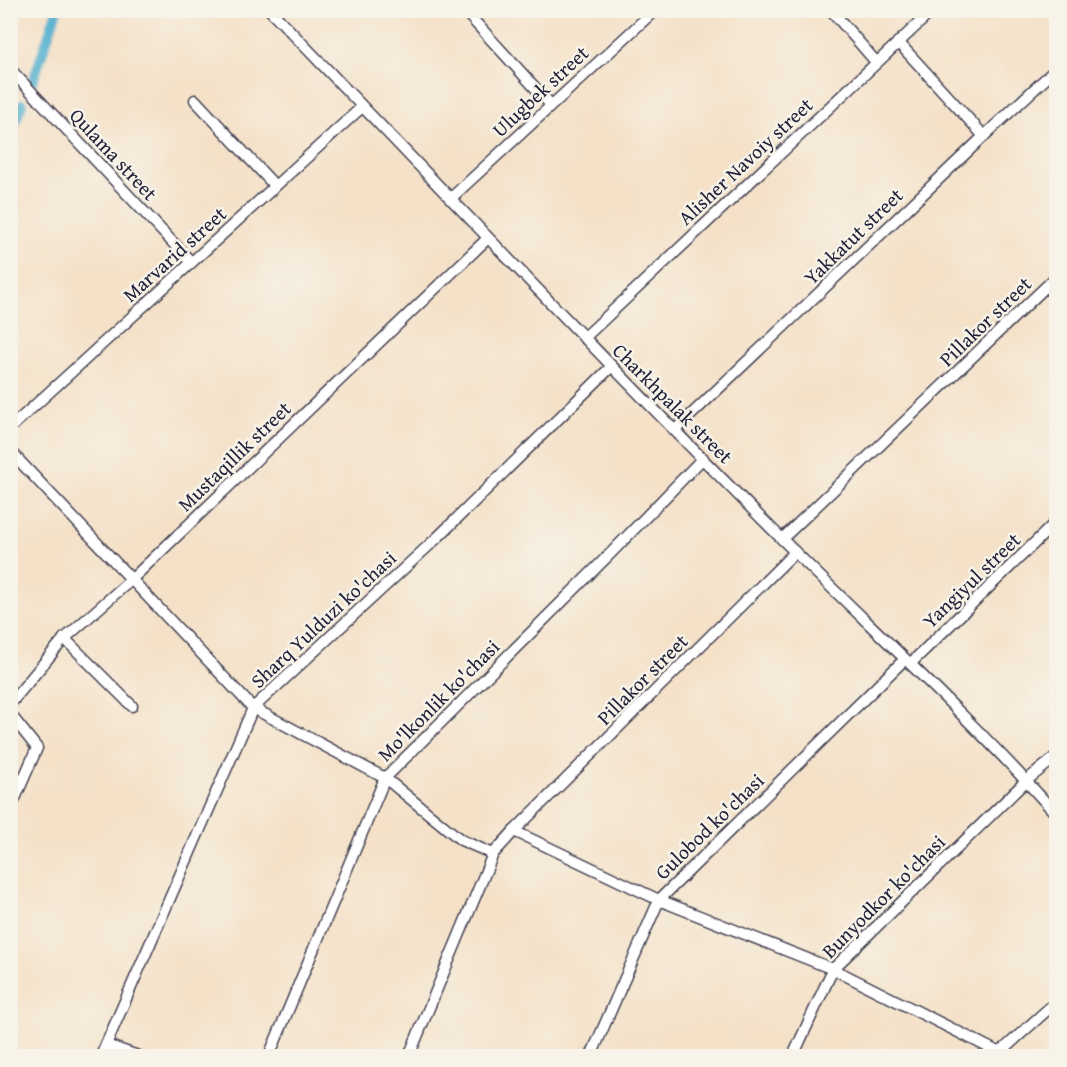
<svg xmlns="http://www.w3.org/2000/svg" width="1067" height="1067" viewBox="0 0 1067 1067" font-family="'Gentium Book Plus',serif">
<rect width="100%" height="100%" fill="#f7f3e8"/>
<filter id="ink" filterUnits="userSpaceOnUse"><feTurbulence type="fractalNoise" baseFrequency=".0167" numOctaves="2"/><feDisplacementMap in="SourceGraphic" scale="12" xChannelSelector="R" yChannelSelector="G"/><feConvolveMatrix kernelMatrix="1 2 1 2 8 2 1 2 1" color-interpolation-filters="sRGB"/></filter>
<filter id="wash" filterUnits="userSpaceOnUse"><feTurbulence type="fractalNoise" baseFrequency=".008" numOctaves="4" result="noise"/><feDisplacementMap in="SourceGraphic" scale="24" xChannelSelector="R" yChannelSelector="G"/><feGaussianBlur stdDeviation="1.35" result="paint"/><feColorMatrix in="noise" values="0 0 0 0 0 0 0 0 0 0 0 0 0 0 0 0 0 1.4 0 .05"/><feComposite in="paint" operator="in"/></filter>
<g filter="url(#wash)">
<rect width="100%" height="100%" fill="#f4e1c8"/>
<g fill="none" stroke-linecap="round" stroke-linejoin="round">
<g stroke="#4eadcd" stroke-width="10">
<polyline points="33,81 57,10"/>
<polyline points="10,136 22,104"/>
</g>
</g>
</g>
<g filter="url(#ink)">
<g fill="none" stroke-linecap="round" stroke-linejoin="round">
<defs>
<g id="minor">
<path d="M270,10C440,187 608,365 781,538C873,630 970,717 1056,814"/>
<polyline points="464,10 551,105"/>
<polyline points="831,10 876,62"/>
<polyline points="898,42 984,136"/>
<polyline points="10,69 191,262"/>
<polyline points="195,100 275,186"/>
<polyline points="450,199 655,10"/>
<polyline points="584,338 933,10"/>
<polyline points="10,428 362,107"/>
<polyline points="675,430 984,136 1056,69"/>
<polyline points="10,451 253,708 385,778 461,840 493,854 514,831 659,900 833,969 1000,1053"/>
<polyline points="782,539 1056,277"/>
<polyline points="64,638 132,706"/>
<polyline points="911,663 1056,522"/>
<polyline points="10,704 63,640 133,578 487,239"/>
<polyline points="10,714 37,748 10,810"/>
<polyline points="514,831 795,552"/>
<polyline points="106,1045 138,1056"/>
<polyline points="101,1056 253,708 438,537 611,367"/>
<polyline points="269,1056 385,778 611,553 703,458"/>
<polyline points="409,1056 493,854"/>
<polyline points="591,1056 659,900 905,659"/>
<polyline points="793,1056 833,969 1027,780 1056,757"/>
<polyline points="996,1056 1056,1002"/>
</g>
</defs>
<use href="#minor" stroke="#423f50" stroke-width="13"/>
<use href="#minor" stroke="#fff" stroke-width="10"/>
</g>
</g>
<g text-anchor="middle" dominant-baseline="central" stroke-width="5" stroke-linejoin="round" paint-order="stroke">
<g font-size="20" fill="#22223b" stroke="#f7f3e8">
<text transform="translate(540 91) rotate(-43)">Ulugbek street</text>
<text transform="translate(114 154) rotate(47)">Qulama street</text>
<text transform="translate(745 161) rotate(-43)">Alisher Navoiy street</text>
<text transform="translate(853 236) rotate(-44)">Yakkatut street</text>
<text transform="translate(174 254) rotate(-42)">Marvarid street</text>
<text transform="translate(985 321) rotate(-44)">Pillakor street</text>
<text transform="translate(673 403) rotate(45)">Charkhpalak street</text>
<text transform="translate(234 456) rotate(-44)">Mustaqillik street</text>
<text transform="translate(971 580) rotate(-44)">Yangiyul street</text>
<text transform="translate(323 619) rotate(-43)">Sharq Yulduzi ko'chasi</text>
<text transform="translate(642 679) rotate(-45)">Pillakor street</text>
<text transform="translate(438 700) rotate(-45)">Mo'lkonlik ko'chasi</text>
<text transform="translate(709 826) rotate(-44)">Gulobod ko'chasi</text>
<text transform="translate(883 896) rotate(-45)">Bunyodkor ko'chasi</text>
</g>
</g>
<rect width="1067" height="1067" fill="none" stroke="#f7f3e8" stroke-width="36"/>
</svg>
